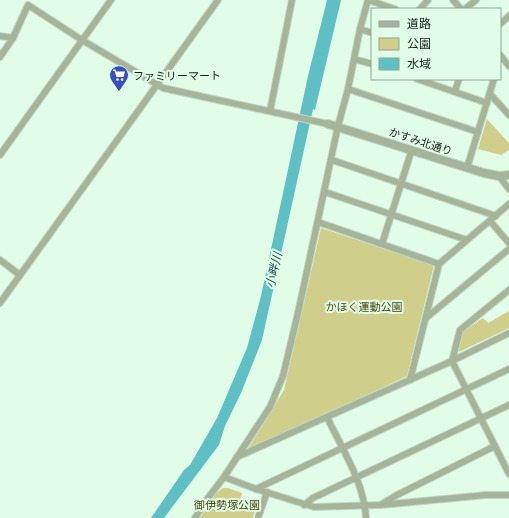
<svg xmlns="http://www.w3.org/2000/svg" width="509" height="518" viewBox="0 0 509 518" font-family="Commissioner,'Noto Sans JP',sans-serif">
<rect width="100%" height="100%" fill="#e1fde8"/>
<g fill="#d0ce8b">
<polygon points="487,119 509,143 509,150 501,155 478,149"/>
<polygon points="321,228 434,265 407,376 246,452 284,390"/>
<polygon points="509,311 509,328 459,352 457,350 461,333 483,318 488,323"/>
<polygon points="223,488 228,488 242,493 241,498 248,505 256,507 253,518 200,518 215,494"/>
</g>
<polygon fill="#5ec0c5" points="327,0 341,0 315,110 313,109 262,340 241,393 225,426 219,445 164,518 151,518 184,470 190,465 217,418 247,348 261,296 308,76"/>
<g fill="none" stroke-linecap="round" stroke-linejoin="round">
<defs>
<g id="minor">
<polyline points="368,0 395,9"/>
<polyline points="453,0 461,9"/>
<polyline points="420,9 428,0"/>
<polyline points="465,9 476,0"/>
<polyline points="500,24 509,16"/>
<polyline points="360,29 372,33"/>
<polyline points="0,36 13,38"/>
<polyline points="500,55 509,66"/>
<polyline points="0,57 13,38 28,5 82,40 163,88 328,124"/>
<polyline points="354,59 372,64"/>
<polyline points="417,79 487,103"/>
<polyline points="348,89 478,132"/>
<polyline points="455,91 459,79"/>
<polyline points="490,94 509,115"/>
<polyline points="270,111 292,0"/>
<polyline points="0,155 111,0"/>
<polyline points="332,160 496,216"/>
<polyline points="467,168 494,79"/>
<polyline points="499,176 509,189"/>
<polyline points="325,192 467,240"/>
<polyline points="490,221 509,243"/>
<polyline points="318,222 439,264"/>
<polyline points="382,244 412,149"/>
<polyline points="0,260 20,275"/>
<polyline points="509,290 460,330 452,361 509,474"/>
<polyline points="0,303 218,0"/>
<polyline points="426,318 509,249"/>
<polyline points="410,380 439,264 509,204"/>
<path d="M327,417C342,449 364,482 366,518"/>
<polyline points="237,457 452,361 509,333"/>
<polyline points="224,477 256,489 314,507 381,505 486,495 509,495"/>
<polyline points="256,489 509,369"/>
<polyline points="382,504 397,495 495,446"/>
<polyline points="304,505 313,498 509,405"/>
<polyline points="195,518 208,498 224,477 270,407 283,376 298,313 338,126 348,89 360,29 368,0"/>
<polyline points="258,518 267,492"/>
</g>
<polyline id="tertiary" points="328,124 484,173 499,176 509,175"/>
</defs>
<use href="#minor" stroke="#c0d9c7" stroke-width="8"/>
<use href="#tertiary" stroke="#c0d9c7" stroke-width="10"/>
<use href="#minor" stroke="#a6b499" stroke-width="6"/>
<use href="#tertiary" stroke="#a6b499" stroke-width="8"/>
</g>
<defs>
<symbol id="supermarket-pin" viewBox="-11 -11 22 30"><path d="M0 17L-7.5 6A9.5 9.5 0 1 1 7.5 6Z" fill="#394ec1" stroke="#e1fde8"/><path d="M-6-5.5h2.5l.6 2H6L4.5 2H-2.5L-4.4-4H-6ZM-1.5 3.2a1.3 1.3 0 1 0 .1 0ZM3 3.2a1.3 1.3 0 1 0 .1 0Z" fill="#fff"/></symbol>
</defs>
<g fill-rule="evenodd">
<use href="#supermarket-pin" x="108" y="64" width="22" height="30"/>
</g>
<g text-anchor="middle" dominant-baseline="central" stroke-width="4" stroke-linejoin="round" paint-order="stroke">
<g font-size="11" fill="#151f18" stroke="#e1fde8" text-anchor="start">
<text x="133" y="75">ファミリーマート</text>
</g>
<g font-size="11" fill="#151f18" stroke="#e1fde8">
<text transform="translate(421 141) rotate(18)">かすみ北通り</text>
</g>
<g font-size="11" fill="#4a4710" stroke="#e1fde8">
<text x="364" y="306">かほく運動公園</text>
<text x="227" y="504">御伊勢塚公園</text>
</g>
<g font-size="12" font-style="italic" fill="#1e4b4d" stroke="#e1fde8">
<text transform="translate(273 270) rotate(-77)">小畔川</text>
</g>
</g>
<rect x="371" y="8" width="130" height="72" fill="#e1fde8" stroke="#8fa495"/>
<rect x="379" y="21" width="20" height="6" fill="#a6b499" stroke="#8fa495"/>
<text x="407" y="28" font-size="12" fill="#151f18">道路</text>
<rect x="379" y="38" width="20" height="12" fill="#d0ce8b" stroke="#8fa495"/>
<text x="407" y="48" font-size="12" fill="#151f18">公園</text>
<rect x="379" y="58" width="20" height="12" fill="#5ec0c5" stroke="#8fa495"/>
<text x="407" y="68" font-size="12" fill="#151f18">水域</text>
</svg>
